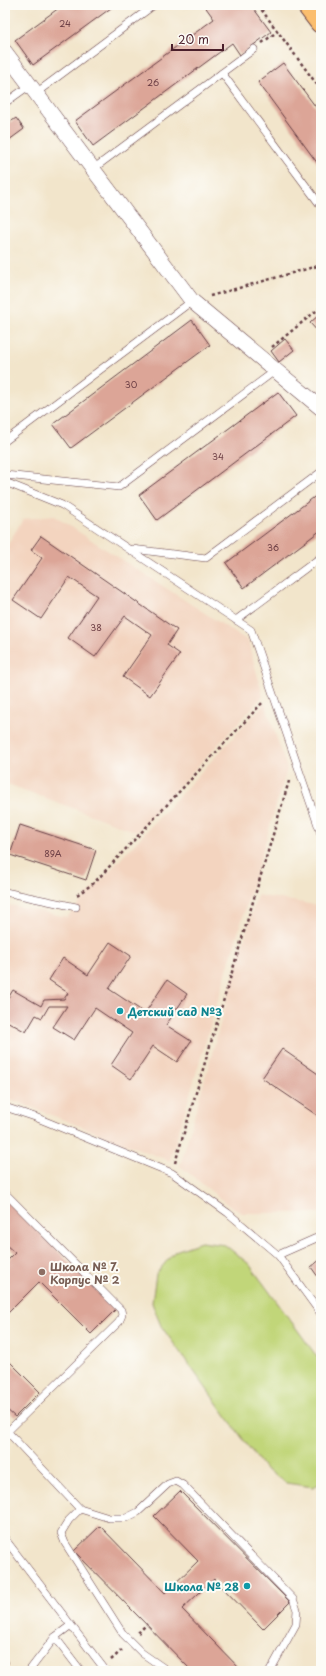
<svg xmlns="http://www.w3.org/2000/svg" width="326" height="1676" viewBox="0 0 326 1676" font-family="'Playpen Sans',sans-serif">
<rect width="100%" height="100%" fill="#fdfcf7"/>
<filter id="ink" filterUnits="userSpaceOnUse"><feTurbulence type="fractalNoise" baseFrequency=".025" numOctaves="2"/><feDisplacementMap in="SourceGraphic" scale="8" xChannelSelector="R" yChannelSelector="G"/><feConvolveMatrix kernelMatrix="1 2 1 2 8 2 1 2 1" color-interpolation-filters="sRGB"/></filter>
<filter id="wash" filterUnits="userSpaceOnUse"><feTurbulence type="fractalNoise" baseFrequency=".012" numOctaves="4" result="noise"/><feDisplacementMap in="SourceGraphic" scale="16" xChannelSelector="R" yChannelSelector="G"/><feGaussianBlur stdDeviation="0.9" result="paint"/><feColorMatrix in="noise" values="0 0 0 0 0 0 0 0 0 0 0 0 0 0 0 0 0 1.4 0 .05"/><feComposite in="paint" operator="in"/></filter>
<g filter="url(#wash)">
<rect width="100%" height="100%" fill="#f2e5cb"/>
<g fill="#f3d4bf">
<polygon points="54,516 248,641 263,696 137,832 5,783 5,549 23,519"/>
<polygon points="265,703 287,769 170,1161 5,1097 5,904 67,917"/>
<polygon points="257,895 321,906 321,1213 243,1213 232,1208 180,1166"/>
</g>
<polygon fill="#c1d679" stroke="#867a52" points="201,1242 225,1245 249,1264 321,1362 321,1483 313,1487 286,1483 264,1468 161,1326 152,1303 156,1274 175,1251"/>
<g id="blocks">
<g fill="#dca597">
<polygon points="63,5 115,5 33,65 15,40"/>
<polygon points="204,5 251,5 271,32 240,55 232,43 93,146 75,121 214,19"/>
<polygon points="283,63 321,114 321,168 258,82"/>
<polygon points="16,118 24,129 5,143 5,126"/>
<polygon points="321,313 321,333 320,334 310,323"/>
<polygon points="192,320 210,345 71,448 53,424"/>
<polygon points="285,339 294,350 279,362 271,351"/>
<polygon points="278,392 296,416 157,520 139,495"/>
<polygon points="321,492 321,530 244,588 226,563"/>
<polygon points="41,536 177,630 167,645 180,654 150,696 123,677 152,635 125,616 95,657 68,638 97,596 69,577 41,619 13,600 42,558 31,550"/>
<polygon points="20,825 96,850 86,880 10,855"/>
<polygon points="110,942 131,956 109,989 145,1013 167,980 187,994 166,1025 191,1041 177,1062 153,1046 131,1079 111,1065 132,1033 95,1008 74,1040 53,1027 67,1006 49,1006 42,1018 36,1015 26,1032 5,1020 5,1003 13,990 41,1006 44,1000 64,999 68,993 49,980 63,958 88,975"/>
<polygon points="282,1049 321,1076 321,1118 262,1078"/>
<polygon points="5,1198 116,1309 91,1334 39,1282 5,1316 5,1263 15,1253 5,1244"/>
<polygon points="321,1259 321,1281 311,1267"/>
<polygon points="5,1357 40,1392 15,1417 5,1408"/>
<polygon points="180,1491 290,1602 263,1629 214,1579 182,1609 242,1671 192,1671 74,1551 100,1526 165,1593 198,1561 154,1516"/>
</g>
</g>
</g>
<g filter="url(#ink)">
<use href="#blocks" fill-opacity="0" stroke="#633d43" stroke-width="1"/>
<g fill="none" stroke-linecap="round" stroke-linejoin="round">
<defs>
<g id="lane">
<polyline points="222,73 321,206"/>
<polyline points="36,93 154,5"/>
<polyline points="5,103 30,85"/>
<polyline points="93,169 254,49"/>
<polyline points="5,441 192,301"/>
<polyline points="5,475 119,487 276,370"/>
<polyline points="5,482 62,505 251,630 321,834"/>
<polyline points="132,549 206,558 321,472"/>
<polyline points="236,620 321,557"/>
<polyline points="5,892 76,907"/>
<polyline points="5,1107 35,1117 172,1173 228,1213 278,1255 321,1314"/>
<polyline points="5,1193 121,1310 122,1315 119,1322 5,1434"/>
<polyline points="278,1255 321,1236"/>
<polyline points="5,1429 80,1509 69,1520 61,1533 65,1543 123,1634 142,1653 168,1671"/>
<polyline points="80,1509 109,1518 126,1518 138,1512 168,1484 176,1481 183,1485 293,1599 297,1610 296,1624 270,1671"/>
<polyline points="5,1539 106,1671"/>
<polyline points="71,1625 55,1637 81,1671"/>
<polyline points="29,1671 55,1637"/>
</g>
<polyline id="street" points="5,52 192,301 321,408"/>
<polyline id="primary" points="308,5 321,22"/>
</defs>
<use href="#lane" stroke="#633d43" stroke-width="8"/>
<use href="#street" stroke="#633d43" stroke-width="16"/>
<use href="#primary" stroke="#633d43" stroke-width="24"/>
<g stroke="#633d43" stroke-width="2.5" stroke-dasharray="3 3" stroke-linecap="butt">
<polyline points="258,5 321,90"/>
<polyline points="262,43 278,31"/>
<polyline points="210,296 321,265"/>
<polyline points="272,347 321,307"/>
<polyline points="77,895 94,883 263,702"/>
<polyline points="175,1163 289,781"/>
<polyline points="138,1633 147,1624"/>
<polyline points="5,1649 9,1671"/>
<polyline points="111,1660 122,1650"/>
</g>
<use href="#lane" stroke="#fff" stroke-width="7"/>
<use href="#street" stroke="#fff" stroke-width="15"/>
<use href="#primary" stroke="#fbbe6e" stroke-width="22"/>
</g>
</g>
<g fill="#0f9aa8" stroke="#fdfcf7" stroke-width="1.5">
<circle cx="120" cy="1011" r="4"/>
<circle cx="247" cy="1586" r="4"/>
</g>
<circle fill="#8d6e63" stroke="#fdfcf7" stroke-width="1.5" cx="42" cy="1272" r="4"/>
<g text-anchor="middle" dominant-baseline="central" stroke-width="4" stroke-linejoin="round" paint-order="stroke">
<g font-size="9" fill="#6e4046">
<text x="65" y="23">24</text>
<text x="153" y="82">26</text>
<text x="131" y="384">30</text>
<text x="218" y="456">34</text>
<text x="273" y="547">36</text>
<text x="96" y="627">38</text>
<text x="53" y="853">89А</text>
</g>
<g font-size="11" font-weight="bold" fill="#0d838f" stroke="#fdfcf7" text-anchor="start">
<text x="128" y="1011">Детский сад №3</text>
<text x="239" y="1586" text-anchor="end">Школа № 28</text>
</g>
<g font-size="11" font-weight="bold" fill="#785e54" stroke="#fdfcf7" text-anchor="start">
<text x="50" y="1266">Школа № 7.<tspan x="50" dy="13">Корпус № 2</tspan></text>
</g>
</g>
<rect width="326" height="1676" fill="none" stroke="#fdfcf7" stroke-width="20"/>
<path d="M172 44v6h51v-6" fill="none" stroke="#4a1f2b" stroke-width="2"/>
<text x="178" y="44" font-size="12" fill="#4a1f2b" stroke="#fdfcf7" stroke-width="3" paint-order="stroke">20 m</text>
</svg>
